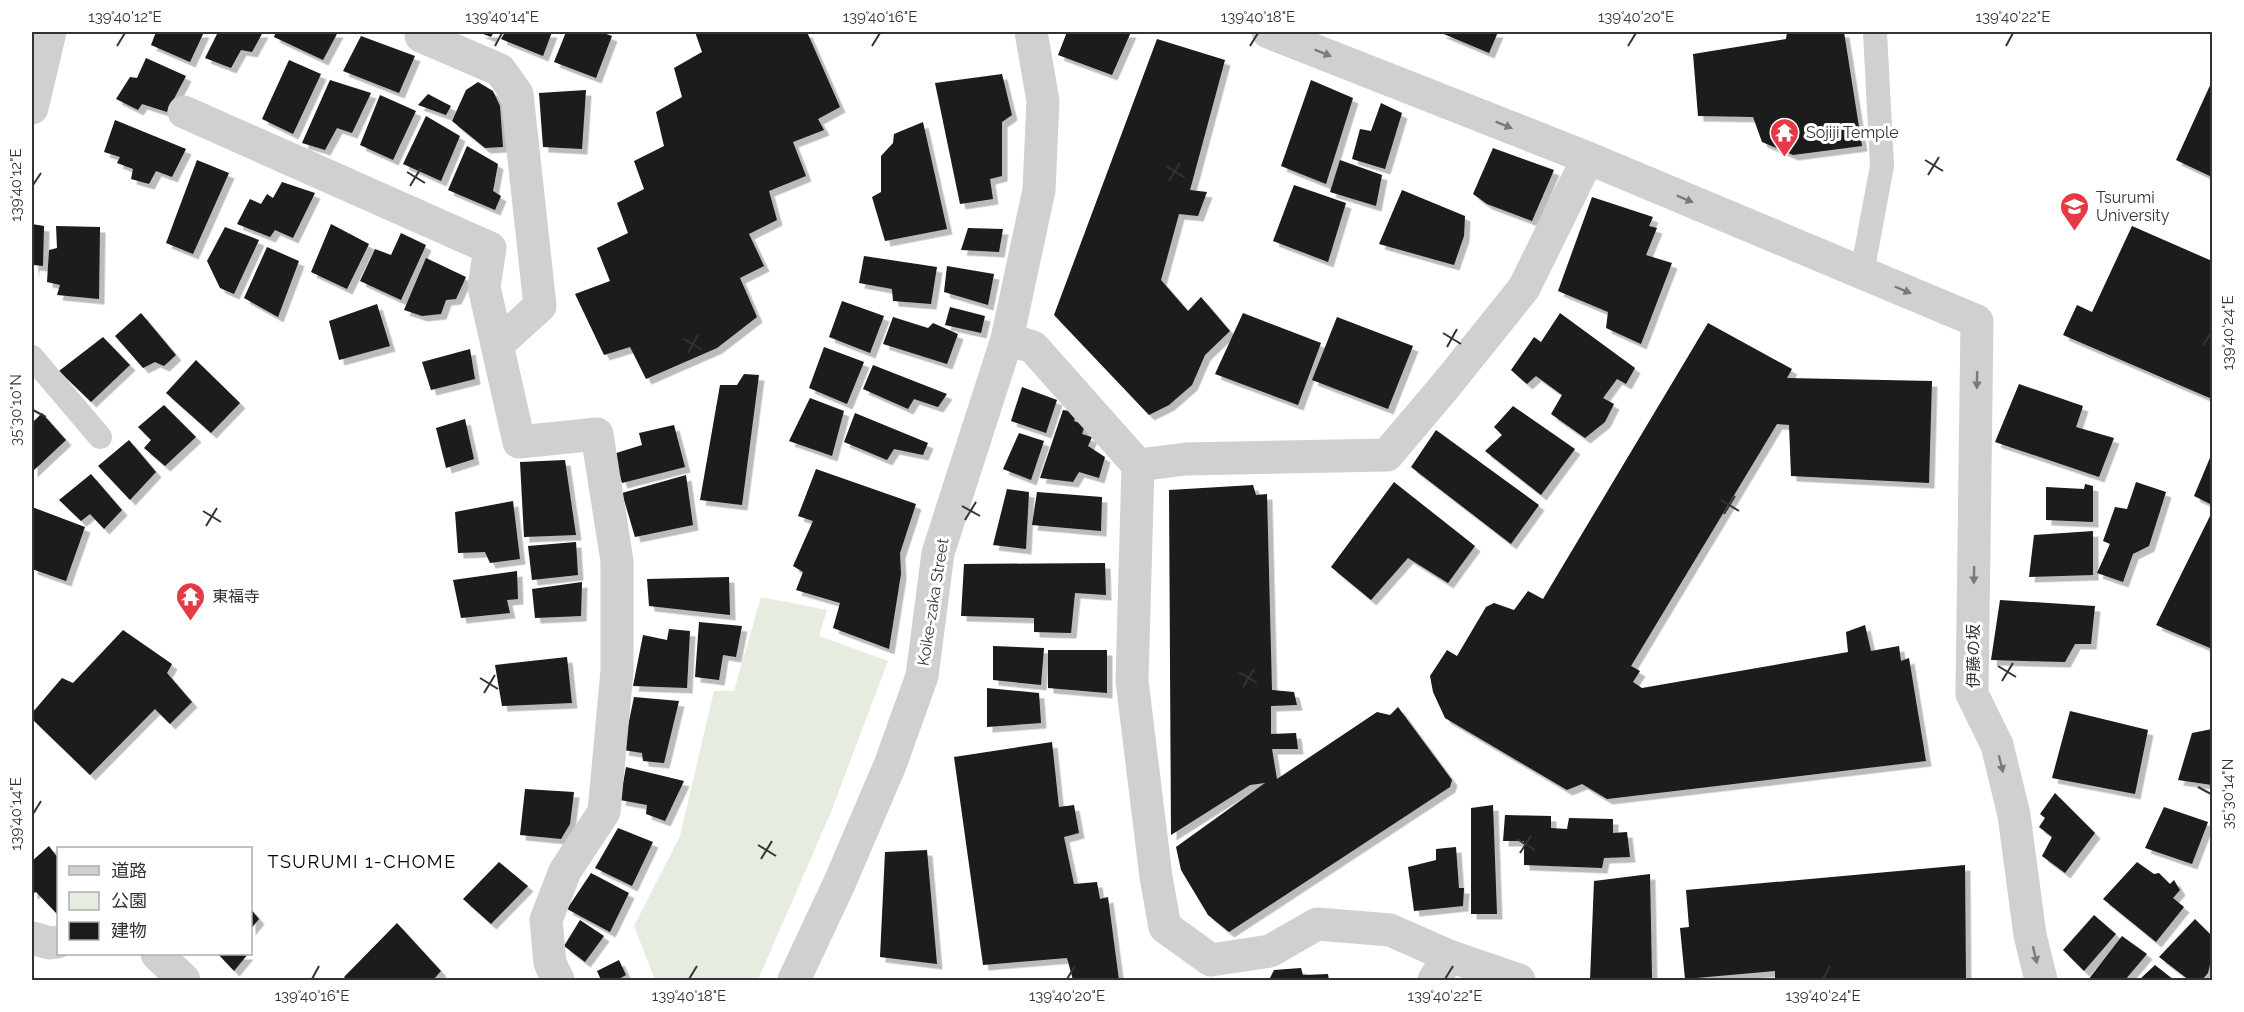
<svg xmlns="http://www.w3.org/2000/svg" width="2244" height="1012" viewBox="0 0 2244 1012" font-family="Raleway,'Noto Sans JP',sans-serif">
<defs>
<filter id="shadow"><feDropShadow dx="5.5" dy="5.5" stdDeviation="0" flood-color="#0004"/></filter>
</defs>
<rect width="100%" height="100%" fill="#fff"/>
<polygon fill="#e6ecdf" points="761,597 827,610 819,636 888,661 831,812 758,980 655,980 634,926 680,836 714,691 734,691"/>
<g fill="#1a1a1a" filter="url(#shadow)">
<polygon points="156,32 204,32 190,62 151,45"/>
<polygon points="218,32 263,32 252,52 241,50 231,68 205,58"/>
<polygon points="276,32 338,32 323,60 274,37"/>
<polygon points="478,32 494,32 491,37"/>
<polygon points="505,32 552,32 543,56 501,39"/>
<polygon points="566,32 577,34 578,32 601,32 612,36 596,78 554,62"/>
<polygon points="695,32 807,32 840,107 818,119 824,130 793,142 806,176 769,191 777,220 749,234 764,266 740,278 757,317 717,348 646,379 630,347 604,355 575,294 610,281 597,248 628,233 617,203 644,189 634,161 664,146 656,112 682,97 674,68 702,52"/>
<polygon points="1067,32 1131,32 1112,75 1058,55"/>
<polygon points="1439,32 1498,32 1489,53"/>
<polygon points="1787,32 1844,32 1862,146 1793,155 1762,142 1753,117 1698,116 1693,54 1786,39"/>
<polygon points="361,36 415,56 399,93 343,71"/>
<polygon points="1157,39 1225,60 1190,190 1207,192 1198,216 1179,214 1161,280 1188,311 1201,297 1230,331 1205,355 1192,385 1169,405 1149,415 1054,315"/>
<polygon points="146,58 186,76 167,112 142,104 138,110 116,99 130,77 137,78"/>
<polygon points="289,60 321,74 293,134 262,119"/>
<polygon points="1002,74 1012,115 1002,122 1002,176 990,179 993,199 960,204 935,83"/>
<polygon points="330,80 371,93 352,133 337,128 325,150 302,143"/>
<polygon points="1311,80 1353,98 1326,184 1281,166"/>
<polygon points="2212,81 2212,177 2176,160"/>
<polygon points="478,82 493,91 500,106 503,147 485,148 452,121 466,90"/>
<polygon points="586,90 582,149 543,147 539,93"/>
<polygon points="428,94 451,106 446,115 418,105"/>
<polygon points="380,95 416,111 393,160 360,145"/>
<polygon points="1381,103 1402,113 1385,169 1352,159 1360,129 1371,131"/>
<polygon points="426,116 460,136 441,181 403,164"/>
<polygon points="115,120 186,149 172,177 156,171 149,184 131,179 133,169 117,163 120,157 104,152"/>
<polygon points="923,122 947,229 885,241 872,197 881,192 881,156 893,143 894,134"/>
<polygon points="467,146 498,164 493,191 501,196 495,210 448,190"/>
<polygon points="1493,148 1554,170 1532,221 1487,204 1473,194"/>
<polygon points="197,160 229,173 193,254 166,243"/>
<polygon points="1340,160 1382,175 1376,206 1330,192"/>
<polygon points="282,182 315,193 293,238 275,230 270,237 237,224 250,199 261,204 267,194 273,198"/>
<polygon points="1294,185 1346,203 1328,262 1273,241"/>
<polygon points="1402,190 1465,216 1464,236 1454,265 1379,244"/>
<polygon points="1592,197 1653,217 1649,226 1657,228 1646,255 1672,263 1641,344 1606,328 1608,312 1558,291"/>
<polygon points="32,224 44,226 43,266 34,265 33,273"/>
<polygon points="331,224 369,244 347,289 311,272"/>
<polygon points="56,226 100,227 99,299 57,295 60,285 47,282 49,250 57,248"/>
<polygon points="2132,226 2212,261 2212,399 2063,335 2077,305 2092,312"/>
<polygon points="225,227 259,240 234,294 220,288 207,261"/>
<polygon points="968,228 1003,229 999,252 961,250"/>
<polygon points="401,233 426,245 401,300 360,281 375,249 391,255"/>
<polygon points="267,247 299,261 278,317 244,298"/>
<polygon points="864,256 937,267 931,304 893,301 892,289 859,283"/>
<polygon points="426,258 466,277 456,299 446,300 441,314 422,316 404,310"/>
<polygon points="947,266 994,274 988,305 944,292"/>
<polygon points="842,301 884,316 870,353 829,337"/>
<polygon points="377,304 390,346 339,360 329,321"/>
<polygon points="950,307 985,316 981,333 945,325"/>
<polygon points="141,313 176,355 164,366 155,362 143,368 115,336"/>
<polygon points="1243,313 1321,343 1298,405 1215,374"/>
<polygon points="1560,313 1635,368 1626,384 1617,379 1603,398 1614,404 1605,422 1585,438 1551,414 1562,395 1536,376 1527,384 1511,370 1534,337 1541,342"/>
<polygon points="893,317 928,328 933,323 958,334 947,364 883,344"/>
<polygon points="1337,317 1413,346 1388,409 1312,380"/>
<polygon points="1708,323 1792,369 1787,378 1932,381 1929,483 1791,476 1789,425 1777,424 1631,666 1640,671 1633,682 1642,688 1848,652 1846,632 1865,625 1871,651 1899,646 1901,661 1909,658 1926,761 1607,799 1582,784 1567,790 1445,718 1433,692 1430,676 1447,650 1457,656 1486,607 1494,603 1514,610 1528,591 1543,599"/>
<polygon points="103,337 130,365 91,402 59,371"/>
<polygon points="824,347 864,362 847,404 809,388"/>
<polygon points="470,349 475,379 431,390 422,362"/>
<polygon points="196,360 240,403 211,433 166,393"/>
<polygon points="873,365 947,394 938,407 914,399 908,409 863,389"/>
<polygon points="744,374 759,375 742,505 700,500 720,385 737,385"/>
<polygon points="2019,384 2083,406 2076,427 2114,438 2099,477 1995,442"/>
<polygon points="1022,387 1057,400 1046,433 1011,421"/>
<polygon points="810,398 844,411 832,456 789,441"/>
<polygon points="164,405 196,437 165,466 144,448 151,440 138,427"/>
<polygon points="1513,406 1575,449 1541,495 1485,451 1502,435 1494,427"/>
<polygon points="1063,410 1077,412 1074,421 1085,425 1082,434 1092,437 1088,446 1105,457 1099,478 1079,472 1073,482 1040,478"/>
<polygon points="42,413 66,440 32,472 32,423"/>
<polygon points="855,413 928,443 923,455 894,449 887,460 844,442"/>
<polygon points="465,419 474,459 446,468 436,428"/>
<polygon points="674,425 685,467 622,483 613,454 642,445 639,433"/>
<polygon points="1436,430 1539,505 1511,544 1411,467"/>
<polygon points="1019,433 1044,441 1031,480 1003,469"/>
<polygon points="129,440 156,472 130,500 98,466"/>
<polygon points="2212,453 2212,505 2194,496"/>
<polygon points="565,460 576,535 524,537 520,462"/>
<polygon points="816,469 916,504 900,553 901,574 889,649 833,628 840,603 796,590 803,572 793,566 813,521 798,516"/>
<polygon points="91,474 122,510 104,529 90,514 81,521 59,500"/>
<polygon points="686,475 693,525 635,537 622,493"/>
<polygon points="1394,482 1475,546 1448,583 1408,558 1371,600 1331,567"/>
<polygon points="2136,482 2166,492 2149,546 2133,554 2123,582 2097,573 2110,544 2103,541 2115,507 2127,509"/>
<polygon points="2085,484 2093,486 2093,522 2046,520 2046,487 2084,489"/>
<polygon points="1253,485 1256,495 1267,494 1272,690 1294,692 1297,705 1271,706 1271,734 1296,733 1298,749 1272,749 1277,779 1377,712 1390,715 1398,707 1452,780 1450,787 1229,932 1208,915 1181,870 1176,847 1265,783 1250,785 1171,835 1169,490"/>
<polygon points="1007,489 1029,492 1026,549 993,545"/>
<polygon points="1037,492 1102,497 1101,531 1032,525"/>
<polygon points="513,501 520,559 490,563 485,552 458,553 455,512"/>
<polygon points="32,507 85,527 66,581 32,569"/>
<polygon points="2212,512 2212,643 2210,648 2156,625"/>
<polygon points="2093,531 2093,575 2029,577 2034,535"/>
<polygon points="576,542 578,575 532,580 528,546"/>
<polygon points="1105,563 1106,595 1075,593 1071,633 1034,632 1034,618 961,616 964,564"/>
<polygon points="517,571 518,599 507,600 510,613 461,618 453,580"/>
<polygon points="729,577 730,615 649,606 647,579"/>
<polygon points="582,582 581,616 535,618 532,589"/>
<polygon points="2000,600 2095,606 2091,644 2075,644 2065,662 1991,660"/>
<polygon points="699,622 742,626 736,657 723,655 719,680 695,677"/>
<polygon points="669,629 690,631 687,688 633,686 643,635 667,640"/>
<polygon points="123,630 172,664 167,673 192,702 170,724 155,709 90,775 32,719 32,713 62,678 73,683"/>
<polygon points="993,646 1044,648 1041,685 993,680"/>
<polygon points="1048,650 1107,650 1107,693 1048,688"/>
<polygon points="567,657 572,703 502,706 495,665"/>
<polygon points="987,688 1039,693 1041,723 987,727"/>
<polygon points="634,697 679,701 664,763 643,761 642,753 623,750"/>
<polygon points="2070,711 2148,730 2135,794 2052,778"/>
<polygon points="2212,729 2212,785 2178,780 2192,733"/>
<polygon points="1052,742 1059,807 1074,805 1079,833 1064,837 1074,884 1097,882 1100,899 1108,897 1119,980 1073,980 1067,958 983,965 954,757"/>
<polygon points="626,767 684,781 665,821 646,814 647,805 620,800"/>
<polygon points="525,789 574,792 570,824 561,839 520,835"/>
<polygon points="2055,793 2095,833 2065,873 2042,856 2052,837 2039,827 2045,818 2040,814"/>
<polygon points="1493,805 1497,914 1471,914 1471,808"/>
<polygon points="2164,807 2208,822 2192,864 2145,848"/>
<polygon points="1505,815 1551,816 1551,828 1567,829 1569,818 1613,819 1613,833 1627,832 1630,857 1604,858 1602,868 1524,865 1524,841 1503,841"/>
<polygon points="618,828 653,842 632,886 595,868"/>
<polygon points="49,846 58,858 58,915 36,892 32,894 32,861"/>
<polygon points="1456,847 1459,888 1464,888 1463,906 1414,911 1408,867 1436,860 1436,849"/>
<polygon points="927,850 937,964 880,957 885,852"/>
<polygon points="499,862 528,886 491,924 463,899"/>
<polygon points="2137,862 2154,874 2159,873 2170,884 2174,880 2180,890 2173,898 2184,907 2156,942 2103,899"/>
<polygon points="1965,865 1966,980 1775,980 1775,971 1685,979 1680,928 1689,927 1686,890"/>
<polygon points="591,873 629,893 610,932 567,909"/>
<polygon points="1650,874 1652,978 1646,980 1590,980 1594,881"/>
<polygon points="250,908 259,919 250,930"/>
<polygon points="2094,915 2116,934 2084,971 2063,950"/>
<polygon points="2195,919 2212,936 2212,956 2208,973 2202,980 2189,980 2159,957"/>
<polygon points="580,920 604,936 585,962 564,946"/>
<polygon points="397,923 441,971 433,980 347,980 344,977"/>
<polygon points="2122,936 2147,954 2125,980 2088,980"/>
<polygon points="218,954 248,954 234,971"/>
<polygon points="619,960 626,975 617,980 601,980 597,971"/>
<polygon points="2155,965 2174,980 2139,980"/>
<polygon points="1301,968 1303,975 1328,974 1329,980 1269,980 1274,970"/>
</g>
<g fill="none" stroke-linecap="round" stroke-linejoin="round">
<g stroke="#d0d0d0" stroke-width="24">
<polyline points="1862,273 1882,166 1875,32"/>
<polyline points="32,357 100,437"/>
</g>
<g stroke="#d0d0d0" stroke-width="33">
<polyline points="1268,32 1588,158 1977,321 1972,694 1997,745 2014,815 2030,935 2041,980"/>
<polyline points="421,36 500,70 517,94 540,306 498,344"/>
<polyline points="32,108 50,32"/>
<polyline points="184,112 490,248 484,287 519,442 597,434 617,561 617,671 604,812 565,871 546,920 550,963 558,980"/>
<polyline points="1007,339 1033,347 1138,465 1132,681 1156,877 1165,927 1211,960 1270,951 1317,924 1390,930 1449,956 1519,980"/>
<polyline points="1138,465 1186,459 1387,455 1447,384 1524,288 1588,158"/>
<polyline points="32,938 50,943 58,942"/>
<polyline points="157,954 184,980"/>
<polyline points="794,980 839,884 890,765 922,676 938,553 1007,339 1039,190 1043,101 1031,32"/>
<polyline points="1434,980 1449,956"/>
</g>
</g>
<defs><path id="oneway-solid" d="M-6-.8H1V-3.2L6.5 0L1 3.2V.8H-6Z" transform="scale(1.5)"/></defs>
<g fill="#7a7a7a">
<use href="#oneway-solid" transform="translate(1323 53) rotate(22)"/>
<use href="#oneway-solid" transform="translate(1504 125) rotate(22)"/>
<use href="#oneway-solid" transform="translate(1685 199) rotate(23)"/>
<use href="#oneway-solid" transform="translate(1903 290) rotate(23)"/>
<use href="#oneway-solid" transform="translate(1977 380) rotate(91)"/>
<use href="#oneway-solid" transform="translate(1974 575) rotate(91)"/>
<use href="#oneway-solid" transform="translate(2001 764) rotate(76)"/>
<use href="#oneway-solid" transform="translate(2035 955) rotate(76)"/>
</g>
<path fill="none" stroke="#333" stroke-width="2" d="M117,46L125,33M495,46L502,33M872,46L880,33M1250,46L1258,33M1628,46L1636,33M2006,46L2013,33M1925,160L1943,171M1166,166L1184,177M407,172L425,183M1928,175L1939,157M1169,181L1180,163M33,185L41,173M410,186L421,168M1443,333L1461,344M684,339L702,350M2203,345L2211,333M1447,347L1457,329M688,353L698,335M33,410L46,417M1721,500L1739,511M962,506L980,516M203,511L221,522M1724,514L1735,496M965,520L976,502M206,526L217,508M1998,666L2016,677M1239,672L1257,683M480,678L498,689M2002,681L2013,663M1243,687L1254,669M484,693L495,675M2198,787L2211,794M33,814L41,801M1517,839L1535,850M758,845L776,856M1520,853L1531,836M761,859L772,841M312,979L319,966M689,979L697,966M1067,979L1075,966M1445,979L1453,966M1823,979L1830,966"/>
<defs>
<symbol id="temple-pin" viewBox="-11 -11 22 30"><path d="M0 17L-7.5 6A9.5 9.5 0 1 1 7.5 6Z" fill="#e63946" stroke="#fff"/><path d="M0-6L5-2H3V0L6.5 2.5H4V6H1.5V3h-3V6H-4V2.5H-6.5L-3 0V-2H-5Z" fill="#fff"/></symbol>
<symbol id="university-pin" viewBox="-11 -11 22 30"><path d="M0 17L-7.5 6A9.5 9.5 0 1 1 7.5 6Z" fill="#e63946" stroke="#fff"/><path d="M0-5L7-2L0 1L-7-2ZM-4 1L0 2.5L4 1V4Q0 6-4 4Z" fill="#fff"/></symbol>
</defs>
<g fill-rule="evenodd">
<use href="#temple-pin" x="1768" y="116" width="33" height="45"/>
<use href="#university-pin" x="2058" y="190" width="33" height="45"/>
<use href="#temple-pin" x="174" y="580" width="33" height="45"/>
</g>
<g text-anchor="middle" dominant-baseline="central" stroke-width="6" stroke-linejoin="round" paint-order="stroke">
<g font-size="16" fill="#333" stroke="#fff" text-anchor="start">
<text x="1806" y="132">Sojiji Temple</text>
<text x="2096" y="197">Tsurumi<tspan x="2096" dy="18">University</tspan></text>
<text x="212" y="596">東福寺</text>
</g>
<g font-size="16" fill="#333" stroke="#fff">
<text transform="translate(933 602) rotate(-81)">Koike-zaka Street</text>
<text transform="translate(1973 656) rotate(-90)">伊藤の坂</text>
</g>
<g font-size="18" letter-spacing="1.5" fill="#000" stroke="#fff">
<text x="362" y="861">TSURUMI 1-CHOME</text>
</g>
</g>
<rect width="2244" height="1012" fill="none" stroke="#ffffff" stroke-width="66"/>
<rect x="57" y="847" width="195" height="108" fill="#ffffff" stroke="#adadad" stroke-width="1.5"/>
<rect x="69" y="866" width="30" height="9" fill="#d0d0d0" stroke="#adadad" stroke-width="1.5"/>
<text x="111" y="877" font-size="18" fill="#333333">道路</text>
<rect x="69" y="892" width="30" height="18" fill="#e6ecdf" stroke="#adadad" stroke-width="1.5"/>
<text x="111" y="907" font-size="18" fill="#333333">公園</text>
<rect x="69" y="922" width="30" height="18" fill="#1a1a1a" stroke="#adadad" stroke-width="1.5"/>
<text x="111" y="937" font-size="18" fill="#333333">建物</text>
<rect x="33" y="33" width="2178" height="946" fill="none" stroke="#333" stroke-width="2"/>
<g font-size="15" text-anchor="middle" fill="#333">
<text x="125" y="22">139°40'12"E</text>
<text x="502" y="22">139°40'14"E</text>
<text x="880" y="22">139°40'16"E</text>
<text x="1258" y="22">139°40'18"E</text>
<text x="1636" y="22">139°40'20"E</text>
<text x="2013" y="22">139°40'22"E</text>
<text transform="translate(16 185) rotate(-90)" y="5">139°40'12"E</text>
<text transform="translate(2228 333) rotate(-90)" y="5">139°40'24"E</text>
<text transform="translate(16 410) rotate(-90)" y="5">35°30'10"N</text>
<text transform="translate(2228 794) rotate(-90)" y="5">35°30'14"N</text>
<text transform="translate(16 814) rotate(-90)" y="5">139°40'14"E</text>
<text x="312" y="1001">139°40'16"E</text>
<text x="689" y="1001">139°40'18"E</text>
<text x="1067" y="1001">139°40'20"E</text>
<text x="1445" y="1001">139°40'22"E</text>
<text x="1823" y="1001">139°40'24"E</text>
</g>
</svg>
